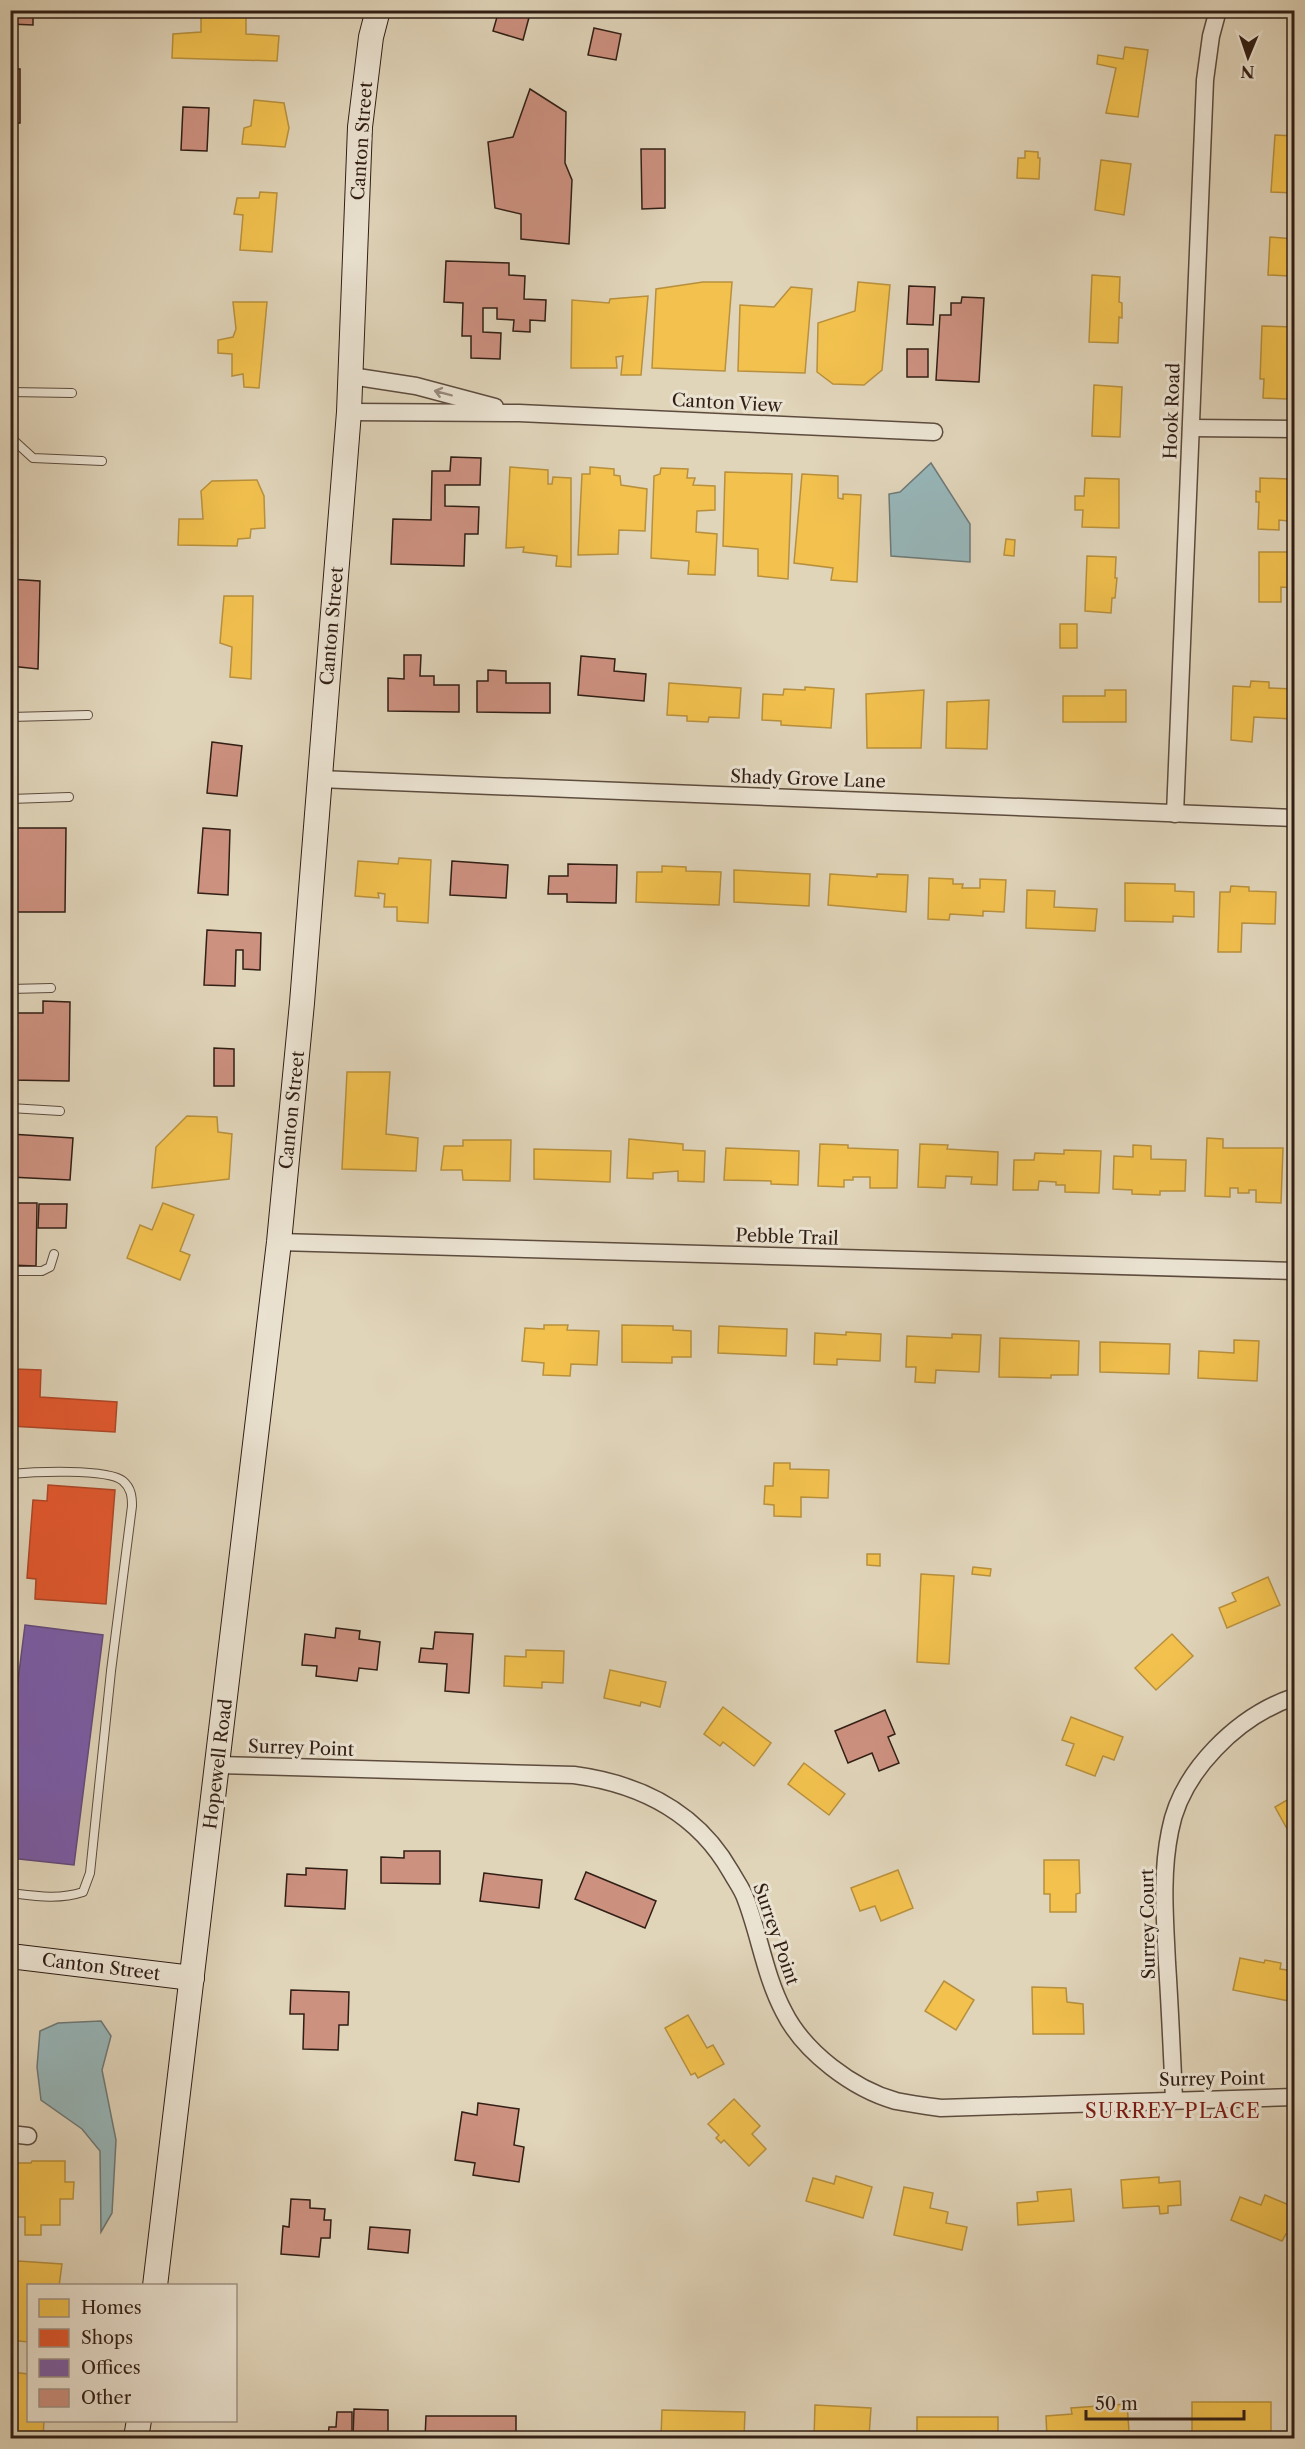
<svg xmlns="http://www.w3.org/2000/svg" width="1305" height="2449" viewBox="0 0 1305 2449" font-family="'Libre Caslon Text',serif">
<rect width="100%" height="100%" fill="#e0d4b9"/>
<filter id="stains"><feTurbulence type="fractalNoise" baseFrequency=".00333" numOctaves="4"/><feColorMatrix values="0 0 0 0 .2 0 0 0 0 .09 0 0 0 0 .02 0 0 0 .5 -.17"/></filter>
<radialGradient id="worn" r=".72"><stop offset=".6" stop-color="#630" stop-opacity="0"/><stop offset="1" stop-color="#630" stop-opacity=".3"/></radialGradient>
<g fill="#97b6b9" stroke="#6e7977" stroke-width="1.5">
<polygon points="931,463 970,524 970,562 891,556 889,494 900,492"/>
<polygon points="101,2021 111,2036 102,2070 116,2140 112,2213 101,2232 100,2151 82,2129 41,2100 37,2067 40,2031 58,2023"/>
</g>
<g fill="#f2c14e" stroke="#b8903d" stroke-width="1.5">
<polygon points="196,10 246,10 246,34 279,36 277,61 172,58 173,34 201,32 201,17 194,14"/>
<polygon points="1125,47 1148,50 1138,117 1106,113 1116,68 1097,64 1098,55 1123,59"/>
<polygon points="254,100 284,103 289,128 285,147 242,144 244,128 251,126"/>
<polygon points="1275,135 1294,136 1294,193 1271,192"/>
<polygon points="1025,151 1038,152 1038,158 1040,158 1039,179 1017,178 1018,158 1025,158"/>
<polygon points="1101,160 1131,164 1124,215 1095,210"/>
<polygon points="260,192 277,193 272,252 240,250 243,215 234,214 237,198 259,198"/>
<polygon points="1270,237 1294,239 1294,290 1288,290 1289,276 1268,275"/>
<polygon points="1092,275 1120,277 1119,302 1122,303 1122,318 1119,317 1118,343 1089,342"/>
<polygon points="703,282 732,282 725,371 652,368 656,289"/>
<polygon points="858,282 890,285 882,370 864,385 833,384 817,372 818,323 855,311"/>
<polygon points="791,287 812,289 805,373 738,371 740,305 774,307"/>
<polygon points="648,296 641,375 621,375 623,356 616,357 617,368 571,368 572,300 609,303 610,299"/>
<polygon points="233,302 267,302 259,388 244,387 243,374 232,376 232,354 218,353 218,340 233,337 236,329"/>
<polygon points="1262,326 1292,327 1287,399 1263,398 1264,379 1260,379"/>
<polygon points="1094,385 1122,387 1120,437 1092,436"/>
<polygon points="510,467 548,470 548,484 552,484 553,477 571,478 571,567 556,566 557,556 523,552 524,547 506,548"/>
<polygon points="590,467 614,469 614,475 620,476 621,485 647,489 645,531 619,530 618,554 578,555 582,474 590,474"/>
<polygon points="661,468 688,469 687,478 695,478 693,485 715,486 715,510 697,511 696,532 717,534 715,575 688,574 689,561 651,558 654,476 660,474"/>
<polygon points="725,472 792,474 788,579 758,576 758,549 723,546"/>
<polygon points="802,474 838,476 838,498 843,499 843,494 861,495 857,582 831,580 833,568 794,563"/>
<polygon points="1085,478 1119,479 1119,528 1082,527 1083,510 1075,510 1075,496 1084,496"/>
<polygon points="1260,478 1289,479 1288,521 1279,520 1279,530 1258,529 1259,502 1256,502 1256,491 1260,492"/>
<polygon points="257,480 264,496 265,528 251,529 250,538 238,539 237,546 178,545 179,519 203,519 201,491 212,481"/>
<polygon points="1006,539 1015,540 1014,556 1004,555"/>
<polygon points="1259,552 1291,552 1290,569 1294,569 1294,588 1281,587 1281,602 1259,602"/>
<polygon points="1087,556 1116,557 1115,578 1117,578 1115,598 1112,598 1111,613 1085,611"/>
<polygon points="224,596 253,596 251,679 230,677 232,647 220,643"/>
<rect x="1060" y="624" width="17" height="24"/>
<polygon points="1251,681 1269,682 1269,688 1293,689 1291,719 1254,717 1252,742 1231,740 1233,686 1250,687"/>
<polygon points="669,683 741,688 739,718 709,717 708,722 687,721 687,716 667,715"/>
<polygon points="805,687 834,689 831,728 781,725 781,721 762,720 763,694 783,695 784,689 805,690"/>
<polygon points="924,690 921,748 867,748 866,694"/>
<polygon points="1105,690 1126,690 1126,722 1063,722 1063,696 1105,696"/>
<polygon points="989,700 987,749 946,748 947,702"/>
<polygon points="399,858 431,860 428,923 397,921 397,907 384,907 385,894 378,893 379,898 355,896 358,861 398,864"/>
<polygon points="662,866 686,867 686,871 721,872 719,905 636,902 637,872 662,872"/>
<polygon points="734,870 810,874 809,906 734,902"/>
<polygon points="830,874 877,877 877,874 908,875 906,912 828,905"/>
<polygon points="929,878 953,879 953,884 963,884 962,888 980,888 980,879 1006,880 1004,912 983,911 983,916 950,914 949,920 928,919"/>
<polygon points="1125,883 1175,884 1175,891 1194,892 1194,917 1173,916 1173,922 1125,921"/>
<polygon points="1231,886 1249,887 1249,891 1276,892 1275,924 1242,923 1241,952 1218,952 1220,892 1230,892"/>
<polygon points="1027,890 1055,891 1054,907 1097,909 1095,931 1026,928"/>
<polygon points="347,1072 390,1072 386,1134 418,1138 416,1171 342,1169"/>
<polygon points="187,1116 217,1117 218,1132 232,1134 229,1179 152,1188 156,1147"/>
<polygon points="1207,1138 1223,1139 1223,1148 1283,1148 1281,1203 1256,1202 1256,1190 1249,1190 1249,1193 1238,1193 1238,1188 1230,1188 1230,1197 1205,1196"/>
<polygon points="629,1139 683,1144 683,1150 705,1151 704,1182 678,1181 678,1171 653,1173 653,1179 627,1178"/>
<polygon points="463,1140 511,1140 510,1181 463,1180 462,1170 441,1170 444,1146 463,1146"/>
<polygon points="820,1144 848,1145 848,1148 898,1150 897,1188 870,1188 870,1177 853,1177 853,1180 844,1180 844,1187 818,1186"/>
<polygon points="920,1144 948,1145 947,1149 998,1152 997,1185 971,1184 972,1177 946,1176 945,1188 918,1187"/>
<polygon points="1133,1145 1151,1146 1151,1159 1186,1160 1185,1191 1160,1191 1160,1195 1132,1194 1132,1190 1113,1189 1114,1156 1133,1157"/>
<polygon points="726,1148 799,1151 798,1185 771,1184 771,1181 724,1180"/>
<polygon points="534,1149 611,1151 610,1182 534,1179"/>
<polygon points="1064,1150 1101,1151 1099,1193 1065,1192 1065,1185 1056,1185 1056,1182 1039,1181 1038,1190 1013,1190 1014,1160 1034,1160 1035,1153 1064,1154"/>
<polygon points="163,1203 194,1215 180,1251 190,1255 180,1280 127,1258 140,1225 152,1230"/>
<polygon points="544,1325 568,1325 567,1330 599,1331 597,1365 571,1364 570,1376 543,1375 544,1363 522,1361 525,1328 544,1329"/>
<polygon points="622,1325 673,1326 673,1330 691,1331 691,1357 672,1357 672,1363 622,1362"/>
<polygon points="719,1326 787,1329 786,1356 718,1353"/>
<polygon points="846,1332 881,1334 880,1361 837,1359 837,1365 814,1364 815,1333 846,1335"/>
<polygon points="952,1334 981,1335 979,1372 936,1370 935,1383 915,1382 916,1367 906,1367 907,1336 952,1338"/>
<polygon points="1000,1338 1079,1341 1078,1375 1051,1375 1051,1378 999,1377"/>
<polygon points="1234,1340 1259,1341 1257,1381 1198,1378 1199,1351 1234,1353"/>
<polygon points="1100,1342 1170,1344 1169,1374 1100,1372"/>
<polygon points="1293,1351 1294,1351 1294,1382 1292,1382"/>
<polygon points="774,1463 790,1463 790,1469 829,1470 828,1498 801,1497 801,1517 774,1516 774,1505 764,1504 765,1486 773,1486"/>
<polygon points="867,1554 880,1554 880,1566 867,1565"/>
<polygon points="973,1567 991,1569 990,1576 972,1574"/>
<polygon points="921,1574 954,1576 949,1664 917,1662"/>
<polygon points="1268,1577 1280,1605 1227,1628 1219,1608 1236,1601 1232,1593"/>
<polygon points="1172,1634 1193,1656 1156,1690 1135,1668"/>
<polygon points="526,1650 564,1651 563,1683 542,1682 542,1688 504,1686 505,1656 526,1657"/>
<polygon points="610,1670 666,1682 660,1707 641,1702 640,1706 604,1698"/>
<polygon points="723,1707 771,1743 754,1766 723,1742 720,1746 704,1734"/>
<polygon points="1071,1717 1123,1737 1114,1760 1103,1756 1095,1776 1066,1765 1074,1744 1062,1740"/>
<polygon points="804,1763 845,1794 829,1815 788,1784"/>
<polygon points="1294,1796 1294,1834 1291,1836 1275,1807"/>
<polygon points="1044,1860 1079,1860 1080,1893 1076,1894 1076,1912 1050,1912 1050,1894 1044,1894"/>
<polygon points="898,1870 913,1908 881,1921 875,1906 860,1911 851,1888"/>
<polygon points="1240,1958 1264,1963 1265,1960 1281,1963 1280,1969 1294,1971 1294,2002 1233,1990"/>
<polygon points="944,1981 974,2000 956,2030 925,2011"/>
<polygon points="1032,1987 1066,1988 1067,2002 1083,2004 1084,2034 1033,2034"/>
<polygon points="688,2015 707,2048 713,2045 724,2064 698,2078 695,2073 691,2075 665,2028"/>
<polygon points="10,2027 16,2027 15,2045 13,2045 10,2084"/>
<polygon points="734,2099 760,2126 752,2134 766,2149 749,2166 724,2140 721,2143 716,2138 719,2135 708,2124"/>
<polygon points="32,2161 65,2161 65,2182 74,2182 73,2199 60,2199 60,2225 41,2225 41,2235 25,2235 25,2217 10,2217 10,2163 31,2163"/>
<polygon points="836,2176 872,2187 863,2218 806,2201 813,2178 834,2184"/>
<polygon points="1159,2177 1159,2183 1180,2181 1181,2205 1168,2206 1168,2213 1160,2214 1159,2206 1123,2208 1121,2180"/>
<polygon points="904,2187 933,2193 930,2208 948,2212 946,2223 967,2227 962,2250 894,2235"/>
<polygon points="1071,2189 1074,2221 1018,2225 1017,2203 1038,2201 1037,2192"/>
<polygon points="1265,2195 1294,2207 1294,2230 1292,2236 1286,2234 1282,2241 1231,2220 1240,2197 1261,2205"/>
<polygon points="18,2261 62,2264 59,2286 28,2286 28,2342 10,2340 10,2278 17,2278"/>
<polygon points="10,2372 28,2374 28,2420 44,2420 43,2438 10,2438"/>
<polygon points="1192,2402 1271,2402 1271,2437 1237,2437 1236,2432 1192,2432"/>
<polygon points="1127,2404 1129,2431 1092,2433 1093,2438 1047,2438 1046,2416 1072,2414 1071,2408"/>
<polygon points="815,2405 871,2408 869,2437 839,2435 839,2438 814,2438"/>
<polygon points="662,2410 745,2412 744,2438 661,2438"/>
<rect x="917" y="2417" width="81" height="21"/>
</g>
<g fill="#e4572e" stroke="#ae4626" stroke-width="1.5">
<polygon points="15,1369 41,1370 40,1397 117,1402 115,1432 10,1426 10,1396 13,1397"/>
<polygon points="48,1485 115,1490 106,1604 35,1599 36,1579 27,1578 33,1500 47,1501"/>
</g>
<polygon fill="#7b5ea7" stroke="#654b7b" stroke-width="1.5" points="25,1625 103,1635 74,1865 10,1858 10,1711 14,1712"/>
<g fill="#cd9180" stroke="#311e15" stroke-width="1.5">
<polygon points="10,10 33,10 33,25 10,24"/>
<polygon points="499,10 531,10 523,40 493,31"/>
<polygon points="594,28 621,34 616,60 588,55"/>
<rect x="10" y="69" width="10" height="54"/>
<polygon points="530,89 566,112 565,163 572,180 569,244 521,239 521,214 495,208 488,142 513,137"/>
<polygon points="183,107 209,108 207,151 181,150"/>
<polygon points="641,149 665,149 665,208 642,209"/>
<polygon points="446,261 509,263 509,275 525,276 524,299 546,300 545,321 530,320 530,332 513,331 514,320 497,319 497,308 483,308 483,332 501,333 500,359 471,358 471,336 462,336 463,303 444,302"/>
<polygon points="909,286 935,287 933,325 907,324"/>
<polygon points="962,297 984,298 979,382 936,380 940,315 951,315 951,303 961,303"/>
<rect x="907" y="349" width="21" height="28"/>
<polygon points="451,457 481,458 480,485 445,485 445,506 479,507 478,534 465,534 464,566 391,564 393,519 431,520 432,471 450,471"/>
<rect x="10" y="459" width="6" height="28"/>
<polygon points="10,579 40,581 38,669 10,666"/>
<polygon points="404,655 421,655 420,676 434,676 434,685 459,685 459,712 388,711 388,678 404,679"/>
<polygon points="581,656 615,659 614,671 646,674 644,701 578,695"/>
<polygon points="488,670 506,671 506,683 550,683 550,713 477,712 477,681 488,681"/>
<polygon points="212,742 242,746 237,796 207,793"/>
<polygon points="10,828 66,828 65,912 10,912"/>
<polygon points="203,828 230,830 228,895 198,893"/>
<polygon points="452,861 508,865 506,898 450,895"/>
<polygon points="568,864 617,865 616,903 567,902 567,894 548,894 549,876 568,876"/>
<polygon points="207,930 261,933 260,970 243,969 243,950 236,950 235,986 204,985"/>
<polygon points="43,1001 70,1002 69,1081 10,1080 10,1013 43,1013"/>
<polygon points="214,1048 234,1049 234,1086 214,1086"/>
<polygon points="10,1134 73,1138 70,1180 10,1177"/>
<polygon points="10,1203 37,1203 36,1266 10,1265"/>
<polygon points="39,1204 67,1204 66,1228 38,1228"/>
<polygon points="336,1628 360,1631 359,1639 380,1642 377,1670 359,1668 357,1681 316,1676 317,1666 302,1665 305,1634 335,1638"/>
<polygon points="435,1632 473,1634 469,1693 445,1691 447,1664 419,1662 421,1648 433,1649"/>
<polygon points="885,1710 895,1734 888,1737 899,1763 879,1771 872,1753 848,1763 835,1731"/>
<polygon points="404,1851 440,1851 440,1884 381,1883 381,1857 404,1858"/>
<polygon points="306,1868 347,1870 345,1909 285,1906 287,1874 306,1875"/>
<polygon points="586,1872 656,1901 645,1928 575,1899"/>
<polygon points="484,1873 542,1880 539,1908 480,1901"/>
<polygon points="291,1990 349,1992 348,2025 339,2025 338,2050 303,2049 304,2014 290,2014"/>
<polygon points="478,2103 519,2109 514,2145 524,2147 519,2182 473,2175 475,2163 455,2160 462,2112 477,2115"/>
<polygon points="291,2199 310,2200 310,2208 325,2209 324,2220 331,2220 330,2238 321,2238 319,2257 281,2254 283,2226 289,2227"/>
<polygon points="370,2227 410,2230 408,2253 368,2249"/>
<polygon points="354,2409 388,2410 388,2438 353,2438"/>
<polygon points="337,2412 352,2412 352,2438 328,2438 329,2427 336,2427"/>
<polygon points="426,2416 516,2416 516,2438 425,2438"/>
</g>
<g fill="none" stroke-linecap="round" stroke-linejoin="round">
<defs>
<g id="lane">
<polyline points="10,392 72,393"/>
<polyline points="10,437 33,458 102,461"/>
<polyline points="10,717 88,715"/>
<polyline points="10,799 69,797"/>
<polyline points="10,989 51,988"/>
<polyline points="10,1108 60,1111"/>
<polyline points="10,1271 42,1271 50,1267 54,1254"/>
<path d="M10,1474C32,1472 108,1468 123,1481C131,1488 132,1496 132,1506L111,1671L90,1873L83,1892C59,1900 35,1896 10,1893"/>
</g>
<g id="street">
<polyline points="351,376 416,386 495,407"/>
<polyline points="349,412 519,413 934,432"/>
<polyline points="1191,428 1294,429"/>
<polyline points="319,779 1294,818"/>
<polyline points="1175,814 1205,80 1211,36 1218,10"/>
<polyline points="279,1242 1294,1271"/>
<path d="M218,1765L574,1775C641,1784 697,1812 731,1872C736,1881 743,1890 746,1900C760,1937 765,1976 784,2012C804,2052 853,2089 896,2101C911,2104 926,2106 941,2108L1294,2097"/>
<path d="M1174,2099C1172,2054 1170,2008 1167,1963C1165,1918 1161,1875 1170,1831C1181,1771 1238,1716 1294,1697"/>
<polyline points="10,2134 28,2136"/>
</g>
<g id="secondary">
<polyline points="10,1956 192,1978"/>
<polyline points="155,2286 279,1242 302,1003 349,412 360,127 371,37 378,10"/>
<polyline points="136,2438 139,2420"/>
</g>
</defs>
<use href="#lane" stroke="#5d4c3e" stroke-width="10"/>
<use href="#street" stroke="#5d4c3e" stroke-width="19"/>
<use href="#secondary" stroke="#311e15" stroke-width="26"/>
<use href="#lane" stroke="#ebe3d2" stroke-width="8"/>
<use href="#street" stroke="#ebe3d2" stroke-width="16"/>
<use href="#secondary" stroke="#ebe3d2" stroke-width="24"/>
</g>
<defs><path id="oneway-shaft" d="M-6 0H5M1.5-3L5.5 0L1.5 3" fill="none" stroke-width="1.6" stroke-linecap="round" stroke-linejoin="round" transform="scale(1.5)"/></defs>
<use stroke="#978a7d" href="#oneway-shaft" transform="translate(443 393) rotate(-165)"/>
<g text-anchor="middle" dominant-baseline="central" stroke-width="6" stroke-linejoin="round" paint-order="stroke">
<g font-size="18" fill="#311e15" stroke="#ebe3d2">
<text transform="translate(362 141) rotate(-86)">Canton Street</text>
<text transform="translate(727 403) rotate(3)">Canton View</text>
<text transform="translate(1172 411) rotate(-88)">Hook Road</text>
<text transform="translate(332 626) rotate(-85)">Canton Street</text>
<text transform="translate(808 779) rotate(2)">Shady Grove Lane</text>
<text transform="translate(292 1110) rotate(-84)">Canton Street</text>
<text transform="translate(787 1237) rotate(2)">Pebble Trail</text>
<text transform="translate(301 1748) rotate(2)">Surrey Point</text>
<text transform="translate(218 1764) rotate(-83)">Hopewell Road</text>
<text transform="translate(1148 1924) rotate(-91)">Surrey Court</text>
<text transform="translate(776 1934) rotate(71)">Surrey Point</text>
<text transform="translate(101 1967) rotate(7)">Canton Street</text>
<text transform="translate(1212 2079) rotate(-1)">Surrey Point</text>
</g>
<g font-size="20" letter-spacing="1.5" fill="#7a1f14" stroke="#ebe3d2">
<text x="1173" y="2111">SURREY PLACE</text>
</g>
</g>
<rect width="1305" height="2449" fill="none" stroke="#e0d4b9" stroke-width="36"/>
<rect x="12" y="12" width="1281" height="2425" fill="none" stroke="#311e15" stroke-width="3"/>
<rect x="18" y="18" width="1269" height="2413" fill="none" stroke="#311e15" stroke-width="1.5"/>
<rect x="27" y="2284" width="210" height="138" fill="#ebe3d2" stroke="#a19486" stroke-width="1.5"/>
<rect x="39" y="2299" width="30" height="18" fill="#f2c14e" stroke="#a19486" stroke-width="1.5"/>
<text x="81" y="2314" font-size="18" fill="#311e15">Homes</text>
<rect x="39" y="2329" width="30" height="18" fill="#e4572e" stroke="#a19486" stroke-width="1.5"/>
<text x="81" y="2344" font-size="18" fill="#311e15">Shops</text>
<rect x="39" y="2359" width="30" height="18" fill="#7b5ea7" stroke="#a19486" stroke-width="1.5"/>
<text x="81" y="2374" font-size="18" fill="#311e15">Offices</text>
<rect x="39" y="2389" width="30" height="18" fill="#cd9180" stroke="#a19486" stroke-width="1.5"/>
<text x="81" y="2404" font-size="18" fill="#311e15">Other</text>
<g transform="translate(1248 57) rotate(182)" stroke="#ebe3d2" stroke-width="4.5" paint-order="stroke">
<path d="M0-4.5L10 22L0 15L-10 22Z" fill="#311e15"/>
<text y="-9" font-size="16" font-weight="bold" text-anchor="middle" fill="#311e15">N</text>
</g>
<path d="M1086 2410v9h158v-9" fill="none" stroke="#311e15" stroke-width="3"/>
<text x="1095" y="2410" font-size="18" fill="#311e15" stroke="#ebe3d2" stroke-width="4.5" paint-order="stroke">50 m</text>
<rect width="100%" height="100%" filter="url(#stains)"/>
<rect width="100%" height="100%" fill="url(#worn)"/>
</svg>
